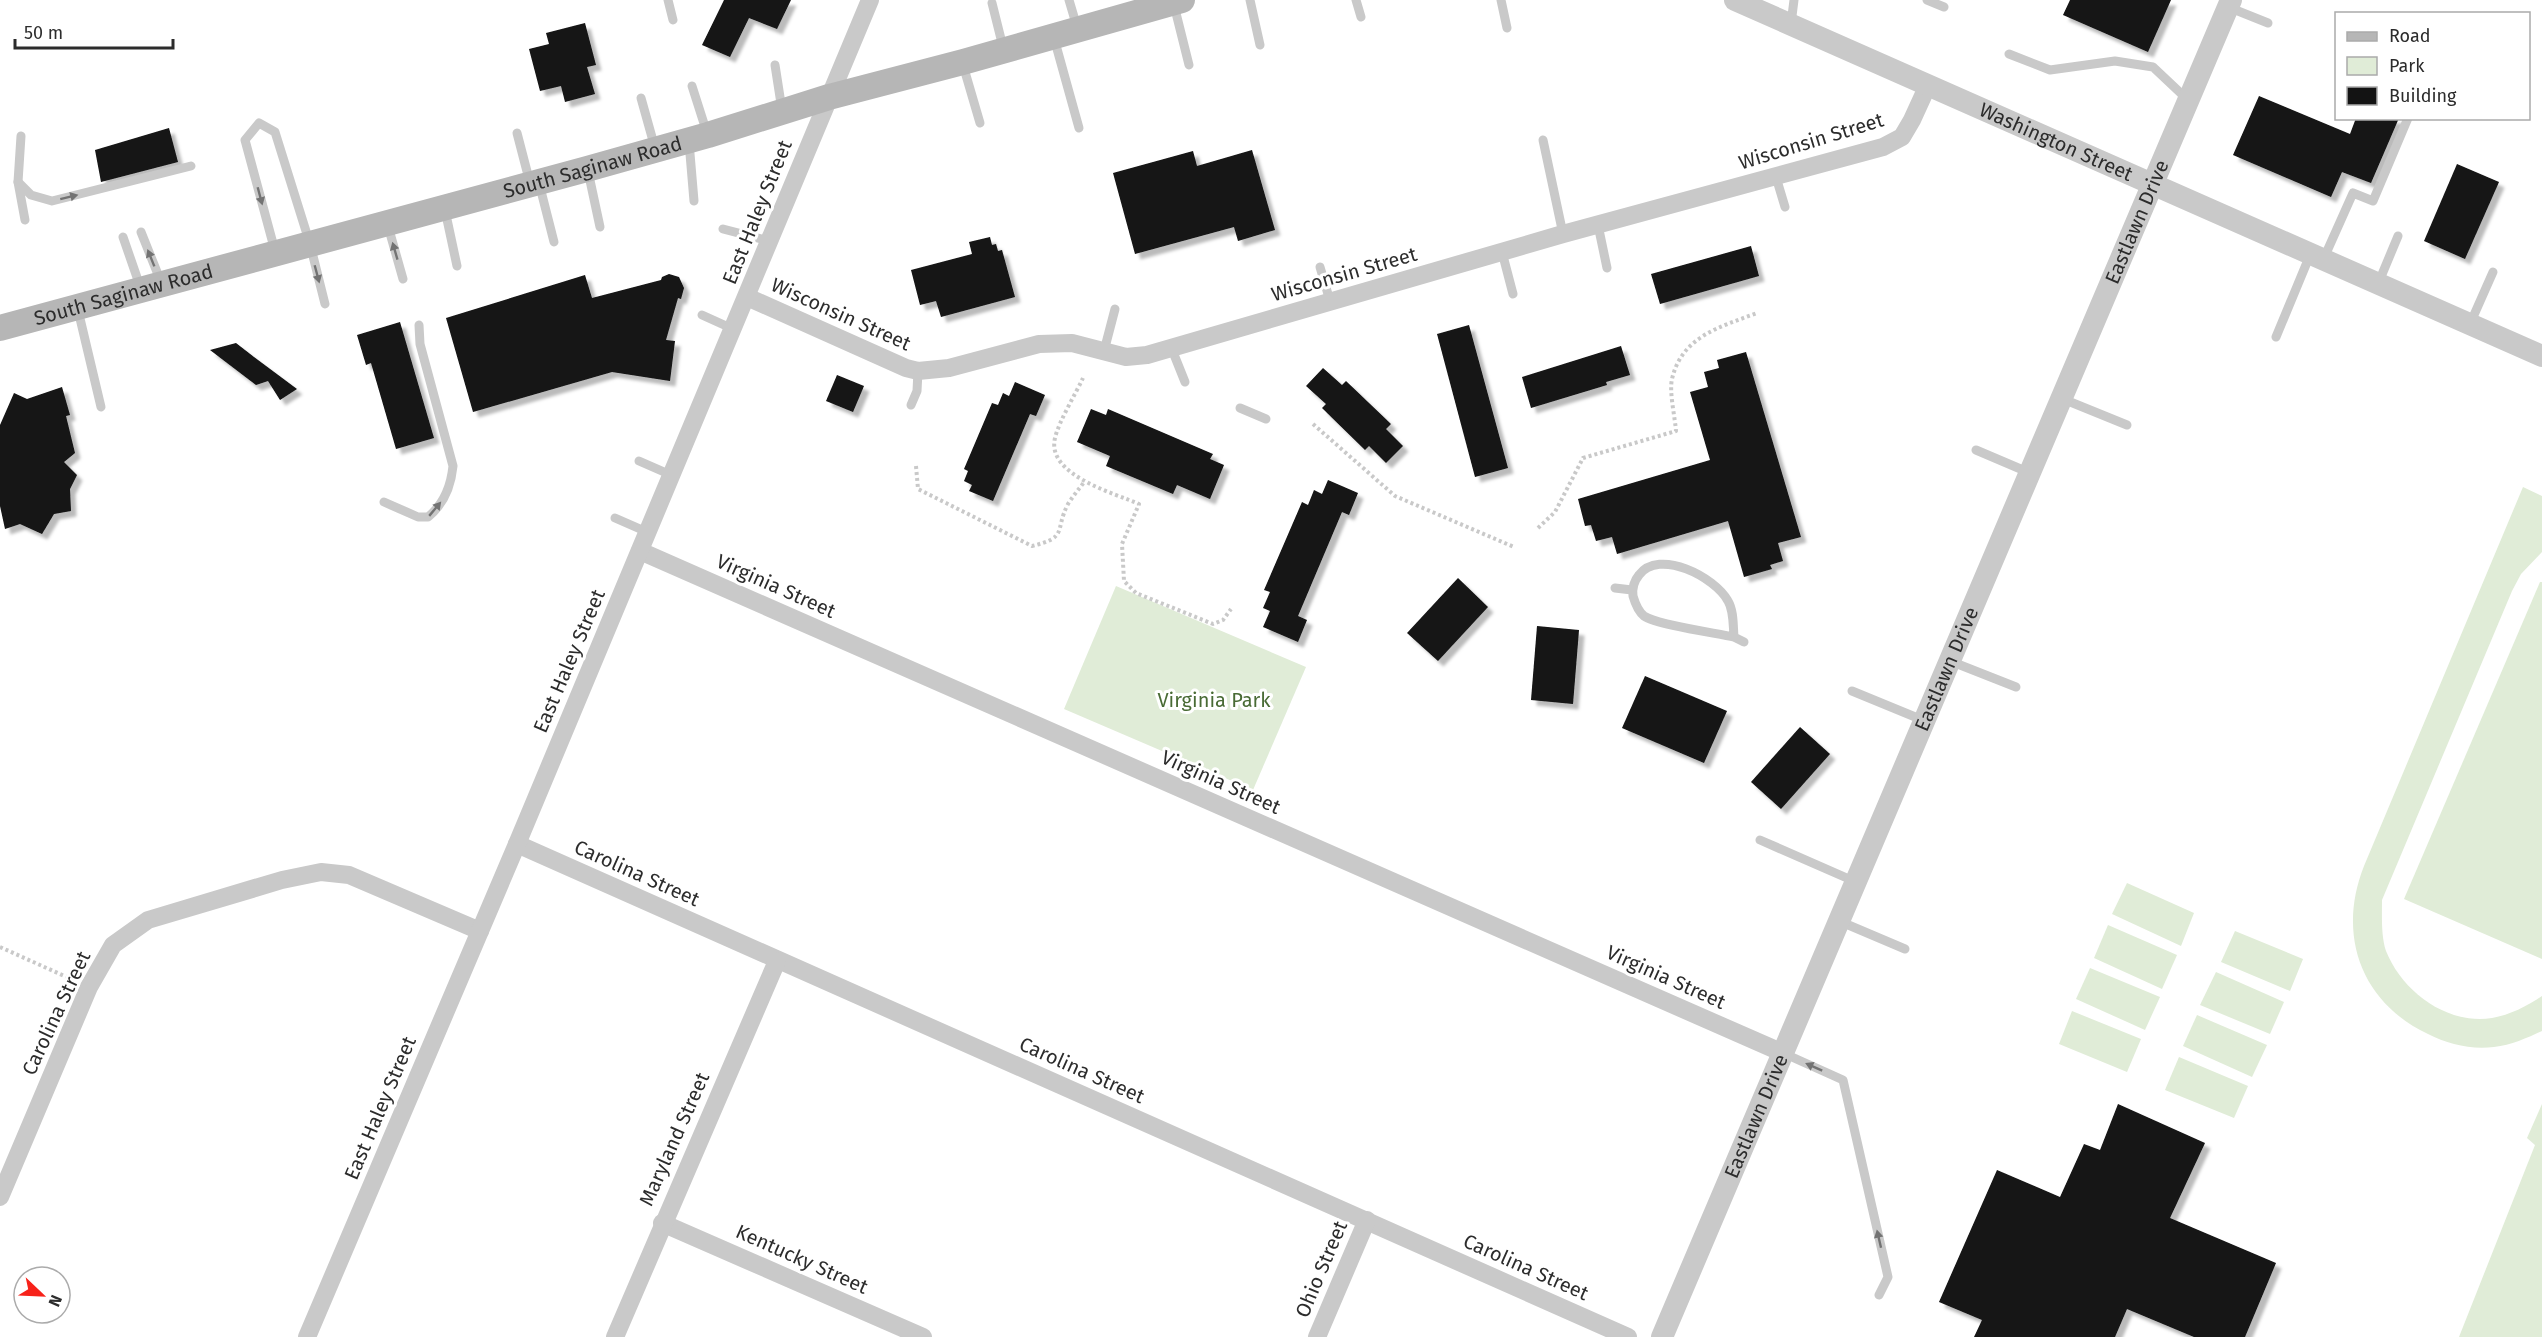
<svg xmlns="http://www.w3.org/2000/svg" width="2542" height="1337" viewBox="0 0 2542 1337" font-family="'Fira Sans',sans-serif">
<defs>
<filter id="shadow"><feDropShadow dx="5.5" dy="5.5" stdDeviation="1.5" flood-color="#0004"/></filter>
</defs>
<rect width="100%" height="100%" fill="#fff"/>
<g fill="#e0ecd7">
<path d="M2523,487L2542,496V552L2521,574L2512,591L2382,900C2382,916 2381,936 2386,951C2402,991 2446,1025 2492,1018C2510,1015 2527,1006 2542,996V1031C2527,1038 2511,1045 2494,1047C2471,1050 2448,1044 2428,1034C2360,1002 2337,934 2364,866Z"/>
<polygon points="2540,582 2542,582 2542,959 2404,899"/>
<polygon points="1116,586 1306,667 1253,790 1064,709"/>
<polygon points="2127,883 2194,913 2181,946 2112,914"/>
<polygon points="2108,925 2177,955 2162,989 2094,958"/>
<polygon points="2235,931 2303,959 2290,991 2221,962"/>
<polygon points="2090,968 2160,997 2145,1030 2076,999"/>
<polygon points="2216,972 2284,1002 2270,1034 2200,1005"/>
<polygon points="2072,1011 2141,1039 2127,1072 2059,1044"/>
<polygon points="2197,1015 2267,1045 2252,1077 2183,1046"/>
<polygon points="2179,1057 2248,1086 2234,1118 2165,1090"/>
<polygon points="2542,1104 2542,1337 2459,1337 2535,1145 2527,1138"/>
</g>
<g fill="#131313" filter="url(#shadow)">
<polygon points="724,0 791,0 777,29 749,18 730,57 702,45"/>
<polygon points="2070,0 2171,0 2148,52 2063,15"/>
<polygon points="585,23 596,65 587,67 595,94 565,102 561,86 540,91 529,49 549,44 546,33"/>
<polygon points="2259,96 2350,134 2356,118 2399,118 2371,183 2342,172 2331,197 2233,155"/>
<polygon points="169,128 178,162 101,182 95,150"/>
<polygon points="1252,150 1275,230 1238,241 1234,227 1135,254 1113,173 1193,151 1197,166"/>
<polygon points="2457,164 2499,182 2465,259 2424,241"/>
<polygon points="990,237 992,245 996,244 998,251 1002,250 1015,297 941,317 936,301 920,305 911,270 972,254 969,242"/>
<polygon points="1751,246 1759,276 1660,304 1651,274"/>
<polygon points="669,274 679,277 684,288 681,299 678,298 666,340 675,341 670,381 612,372 473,412 446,318 585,275 592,298 661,280 662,277"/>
<polygon points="400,322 434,438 396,449 371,363 366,365 357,335"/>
<polygon points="1469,325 1508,468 1475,477 1437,334"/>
<polygon points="236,343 254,357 297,389 280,400 268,381 256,385 210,350"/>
<polygon points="1621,346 1630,375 1606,382 1607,385 1531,408 1522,377"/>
<polygon points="1746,352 1801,537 1778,543 1783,561 1770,565 1772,569 1744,577 1728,521 1617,554 1612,537 1596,541 1591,525 1585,526 1578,499 1710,460 1690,392 1708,387 1704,372 1719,368 1717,360"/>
<polygon points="1323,368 1342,385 1346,381 1391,424 1386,429 1403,446 1386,463 1369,446 1365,450 1322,408 1326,404 1306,386"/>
<polygon points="837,375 864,386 853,412 826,401"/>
<polygon points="1015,382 1045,395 1036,416 1030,414 993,501 969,491 972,485 964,481 968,471 964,469 992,403 998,405 1003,393 1009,396"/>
<polygon points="62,387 70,415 66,416 75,453 64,462 77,475 70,489 71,511 54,514 42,534 20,524 5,529 0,506 0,425 14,393 27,399"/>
<polygon points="1091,409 1106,415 1108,409 1213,454 1210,459 1224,465 1210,499 1177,485 1173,494 1106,466 1110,456 1077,442"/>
<polygon points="1328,480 1358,493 1349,515 1342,512 1298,616 1307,620 1298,642 1263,627 1270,611 1263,608 1270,592 1264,590 1302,502 1308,505 1314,490 1322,494"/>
<polygon points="1458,578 1488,607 1438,661 1407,633"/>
<polygon points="1537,626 1579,630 1573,704 1531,700"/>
<polygon points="1645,676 1727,711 1704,763 1622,728"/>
<polygon points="1800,727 1830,754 1781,809 1751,782"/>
<polygon points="2118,1104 2205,1143 2170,1218 2276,1263 2245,1337 2194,1337 2127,1309 2115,1337 1974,1337 1982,1320 1939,1302 1997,1170 2060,1197 2084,1144 2100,1150"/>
</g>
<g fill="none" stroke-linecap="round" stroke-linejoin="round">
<g stroke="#c9c9c9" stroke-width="4" stroke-dasharray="3 3" stroke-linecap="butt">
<path d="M1083,378C1075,395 1059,421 1055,438C1046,475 1114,493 1139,504L1122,544L1124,581L1136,593L1213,624L1223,620L1231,609"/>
<polyline points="1313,424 1395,496 1514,547"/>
<path d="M916,466L918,489L1032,546C1069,537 1054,531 1068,504C1073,496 1079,489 1085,481"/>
<path d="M1538,528L1555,512L1583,458L1676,431C1675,417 1669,392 1672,379C1682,336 1720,327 1757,313"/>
<polyline points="0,947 71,979"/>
</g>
<g stroke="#c9c9c9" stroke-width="9">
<polyline points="668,0 673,20"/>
<polyline points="1069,0 1077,27"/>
<polyline points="1250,0 1260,45"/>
<polyline points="1356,0 1361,17"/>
<polyline points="1501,0 1507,28"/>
<polyline points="1927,0 1944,7"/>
<polyline points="992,3 1003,47"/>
<polyline points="1174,5 1189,65"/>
<polyline points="2228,7 2268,23"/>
<polyline points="1791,24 1794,0"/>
<polyline points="1054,38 1079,128"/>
<polyline points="2009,54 2050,70 2115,61 2153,67 2188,100"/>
<polyline points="775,65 782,110"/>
<polyline points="963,65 980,123"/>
<polyline points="692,86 707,133"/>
<polyline points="641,98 655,148"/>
<polyline points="517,133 530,183"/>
<polyline points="21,136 18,182 25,220"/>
<polyline points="1543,140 1563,234"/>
<polyline points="689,142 694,201"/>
<polyline points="588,171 600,227"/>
<polyline points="1776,177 1785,207"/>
<polyline points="18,182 31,195 52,201 191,166"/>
<polyline points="539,183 554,242"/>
<polyline points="445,210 457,266"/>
<polyline points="1598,225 1607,268"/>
<polyline points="388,226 403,279"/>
<polyline points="723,229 769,241"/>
<polyline points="141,232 161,282"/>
<polyline points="123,237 141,289"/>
<polyline points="275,251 245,140 259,123 275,132 310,244 325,304"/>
<polyline points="1502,252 1513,294"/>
<polyline points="2324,258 2353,193 2373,201 2408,118"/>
<polyline points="1320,267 1330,301"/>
<polyline points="2378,284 2398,236"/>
<polyline points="78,310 101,407"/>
<polyline points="702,315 733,329"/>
<polyline points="2470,324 2493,272"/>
<polyline points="2276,337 2310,255"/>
<polyline points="1171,347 1185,382"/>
<polyline points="1104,351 1115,309"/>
<polyline points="2063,399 2127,425"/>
<polyline points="911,405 917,391 918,371"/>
<polyline points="1240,408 1266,419"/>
<polyline points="1976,450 2030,473"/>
<polyline points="639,461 671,475"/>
<path d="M384,502L418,517H428C444,504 451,486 453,466L420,344L419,325"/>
<polyline points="615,518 647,532"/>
<polyline points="1615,588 1632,590"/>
<path d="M1734,637C1733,626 1734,611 1728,601C1715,577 1659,548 1639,575C1634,581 1632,588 1633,596C1635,603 1638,611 1644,616C1657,625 1716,633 1734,637L1744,642"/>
<polyline points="1950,661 2016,687"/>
<polyline points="1852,691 1925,721"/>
<polyline points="1760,840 1856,882"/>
<polyline points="1839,921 1905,949"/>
<polyline points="1783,1053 1843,1080 1888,1277 1879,1295"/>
</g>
<g stroke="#c9c9c9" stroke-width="18">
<polyline points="747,297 906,368 918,371 949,368 1039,344 1072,343 1126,357 1147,355 1563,234 1883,147 1902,137 1912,120 1928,85"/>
<polyline points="640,551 1783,1053"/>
<polyline points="517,844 1628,1337"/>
<polyline points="0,1197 89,987 113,945 148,920 282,880 321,872 349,875 480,931"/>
<polyline points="662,1223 923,1337"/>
<polyline points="307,1337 517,844 870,0"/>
<polyline points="615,1337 777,961"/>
<polyline points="1317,1337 1367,1220"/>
</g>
<g stroke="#c9c9c9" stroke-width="22">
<path id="s1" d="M1735,0L2542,356"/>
<path id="s2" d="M1662,1337L2231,0"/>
</g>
<path stroke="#b6b6b6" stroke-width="26" id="s3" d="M0,328L587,169L708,135L829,97L963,62L1182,0"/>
</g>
<defs><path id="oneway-solid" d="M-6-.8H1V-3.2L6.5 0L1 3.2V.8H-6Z" transform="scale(1.5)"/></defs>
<g fill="#737373">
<use href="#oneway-solid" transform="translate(260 196) rotate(75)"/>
<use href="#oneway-solid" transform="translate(69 197) rotate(-14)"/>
<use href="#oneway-solid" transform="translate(395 251) rotate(-106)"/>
<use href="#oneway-solid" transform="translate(151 258) rotate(-112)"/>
<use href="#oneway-solid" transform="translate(317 274) rotate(75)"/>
<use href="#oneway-solid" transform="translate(435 509) rotate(-50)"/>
<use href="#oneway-solid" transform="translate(1814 1067) rotate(-156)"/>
<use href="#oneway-solid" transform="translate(1879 1239) rotate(-103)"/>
</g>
<g text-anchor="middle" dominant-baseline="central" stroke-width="6" stroke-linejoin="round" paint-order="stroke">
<g font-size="20" fill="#2c2c2c" stroke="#fff">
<text transform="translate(1811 141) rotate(-17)">Wisconsin Street</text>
<text stroke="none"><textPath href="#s1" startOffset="351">Washington Street</textPath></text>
<text stroke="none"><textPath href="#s3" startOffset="614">South Saginaw Road</textPath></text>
<text transform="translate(757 212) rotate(-68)">East Haley Street</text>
<text stroke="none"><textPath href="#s2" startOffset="1212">Eastlawn Drive</textPath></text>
<text transform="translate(1344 274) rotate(-16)">Wisconsin Street</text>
<text stroke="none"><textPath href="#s3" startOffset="128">South Saginaw Road</textPath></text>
<text transform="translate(841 314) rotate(24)">Wisconsin Street</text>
<text transform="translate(776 586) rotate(24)">Virginia Street</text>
<text transform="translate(569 661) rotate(-67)">East Haley Street</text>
<text stroke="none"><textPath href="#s2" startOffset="726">Eastlawn Drive</textPath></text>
<text transform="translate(1221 782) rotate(24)">Virginia Street</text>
<text transform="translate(637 873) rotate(24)">Carolina Street</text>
<text transform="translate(1666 977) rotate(24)">Virginia Street</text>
<text transform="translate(56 1013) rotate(-65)">Carolina Street</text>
<text transform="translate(1082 1070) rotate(24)">Carolina Street</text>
<text transform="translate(380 1108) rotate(-67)">East Haley Street</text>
<text stroke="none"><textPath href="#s2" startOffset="240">Eastlawn Drive</textPath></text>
<text transform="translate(674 1139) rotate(-66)">Maryland Street</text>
<text transform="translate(802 1259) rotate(24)">Kentucky Street</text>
<text transform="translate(1526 1267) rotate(24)">Carolina Street</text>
<text transform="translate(1321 1269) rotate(-67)">Ohio Street</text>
</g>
<g font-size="20" fill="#496b35" stroke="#fff">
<text x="1214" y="700">Virginia Park</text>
</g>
</g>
<rect x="2335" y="12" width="195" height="108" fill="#ffffff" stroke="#ababab" stroke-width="1.5"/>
<rect x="2347" y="32" width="30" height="9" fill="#b6b6b6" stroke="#ababab" stroke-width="1.5"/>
<text x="2389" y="42" font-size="18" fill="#2c2c2c">Road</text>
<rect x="2347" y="57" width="30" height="18" fill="#e0ecd7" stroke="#ababab" stroke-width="1.5"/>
<text x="2389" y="72" font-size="18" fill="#2c2c2c">Park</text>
<rect x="2347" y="87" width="30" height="18" fill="#131313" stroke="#ababab" stroke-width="1.5"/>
<text x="2389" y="102" font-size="18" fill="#2c2c2c">Building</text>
<g transform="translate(42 1295) rotate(113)"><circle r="28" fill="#ffffff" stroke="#ababab" stroke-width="1.5"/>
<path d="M0-4.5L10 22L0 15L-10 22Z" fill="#f7221a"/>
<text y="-9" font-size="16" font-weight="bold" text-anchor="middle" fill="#2c2c2c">N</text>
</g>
<path d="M15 39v9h158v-9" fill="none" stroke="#2c2c2c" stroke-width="3"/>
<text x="24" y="39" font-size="18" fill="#2c2c2c" stroke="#ffffff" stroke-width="4.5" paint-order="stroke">50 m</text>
</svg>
